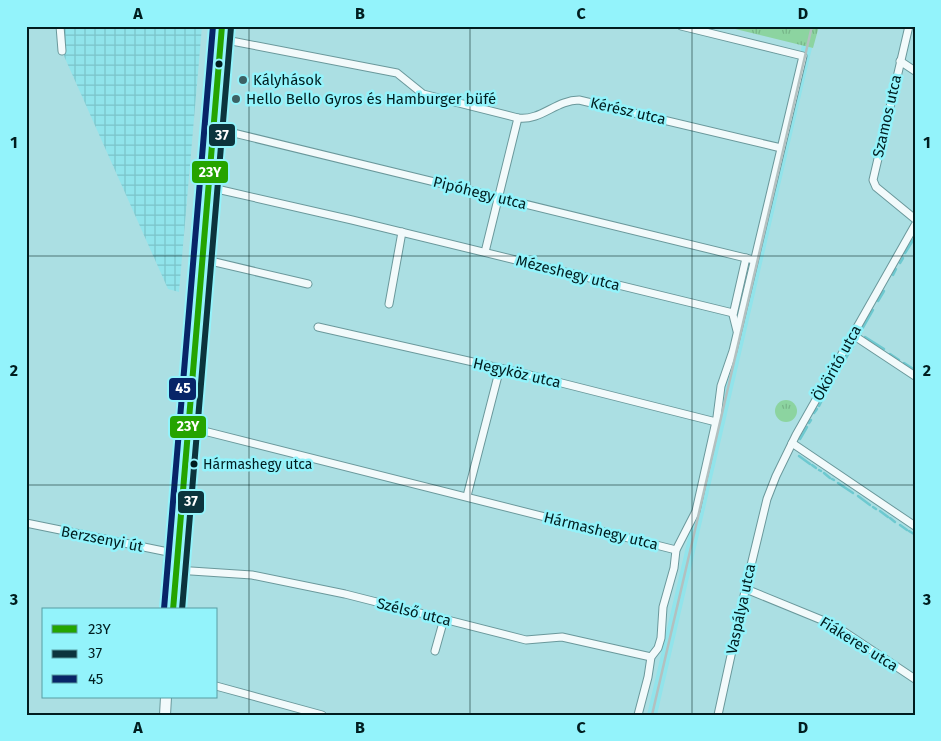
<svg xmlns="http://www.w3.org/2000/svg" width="941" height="741" font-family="'Fira Sans',sans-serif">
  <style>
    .built { fill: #91e4eb }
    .industrial { fill: url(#industrial-grid) }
    .grass { fill: url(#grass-tufts) }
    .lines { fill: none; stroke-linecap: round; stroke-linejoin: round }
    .stream { stroke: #6dc9d0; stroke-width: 2.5 }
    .street-casing { stroke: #6a989b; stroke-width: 9 }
    .primary-casing { stroke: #6a989b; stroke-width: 12 }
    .street { stroke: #f2fafb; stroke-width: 7 }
    .primary { stroke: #f2fafb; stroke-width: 10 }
    .rail { stroke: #b2c0c0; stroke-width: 2.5 }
    .bus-1-casing { stroke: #93f3fb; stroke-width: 10 }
    .bus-2-casing { stroke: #93f3fb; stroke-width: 10 }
    .bus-3-casing { stroke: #93f3fb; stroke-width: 10 }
    .bus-1 { stroke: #25a400; stroke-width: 6 }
    .bus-2 { stroke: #0c343d; stroke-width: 6 }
    .bus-3 { stroke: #082568; stroke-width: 6 }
    .grid { fill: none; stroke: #001d1f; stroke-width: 1; stroke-opacity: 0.55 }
    .bus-dot { fill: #001d1f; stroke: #93f3fb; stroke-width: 2 }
    .poi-dot { fill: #3c6164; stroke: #93f3fb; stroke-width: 2 }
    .labels { text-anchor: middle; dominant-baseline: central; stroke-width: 5; stroke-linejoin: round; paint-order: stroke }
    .bus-label { font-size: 14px; fill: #001d1f; stroke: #93f3fb; text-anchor: start }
    .poi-label { font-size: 15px; fill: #001d1f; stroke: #93f3fb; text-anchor: start }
    .street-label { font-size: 15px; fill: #001d1f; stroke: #93f3fb }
    .line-badge { stroke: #93f3fb; stroke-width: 2 }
    .badge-label { font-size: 14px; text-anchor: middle; font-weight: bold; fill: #fff }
    .neatline { fill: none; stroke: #001d1f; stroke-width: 2 }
    .grid-label { font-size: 16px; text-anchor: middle; font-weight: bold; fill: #001d1f }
  </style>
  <defs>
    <pattern id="industrial-grid" width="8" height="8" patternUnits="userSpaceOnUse" patternTransform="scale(1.25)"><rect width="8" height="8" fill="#91e4eb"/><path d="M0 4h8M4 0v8" fill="none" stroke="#7bc3c9"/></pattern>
    <pattern id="grass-tufts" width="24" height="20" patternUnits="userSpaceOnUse" patternTransform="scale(1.25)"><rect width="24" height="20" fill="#8cd4a0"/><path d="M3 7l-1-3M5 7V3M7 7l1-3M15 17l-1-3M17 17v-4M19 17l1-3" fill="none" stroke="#77b689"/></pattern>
  </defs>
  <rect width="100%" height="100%" fill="#abdfe3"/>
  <g class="built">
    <polygon points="802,45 812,48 657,715 647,715"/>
    <polygon points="163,558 167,558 163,610 159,610"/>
  </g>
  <polygon class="industrial" points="61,26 202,26 179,292 168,289 64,56"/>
  <g class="grass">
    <polygon points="723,26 819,26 813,48"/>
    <circle cx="786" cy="411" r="11"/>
  </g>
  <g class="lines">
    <g class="stream">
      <polyline points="905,253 915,237"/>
      <polyline points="900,263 903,258"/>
      <polyline points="893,275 896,269"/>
      <polyline points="878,301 884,291"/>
      <polyline points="861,331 873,310"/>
      <polyline points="865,337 884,349"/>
      <polyline points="890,354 899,360"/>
      <polyline points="843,363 853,346"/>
      <polyline points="904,363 915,370"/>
      <polyline points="832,382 839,370"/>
      <polyline points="826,393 830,386"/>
      <polyline points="819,406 823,398"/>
      <polyline points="814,413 817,409"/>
      <polyline points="809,423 811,420"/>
      <polyline points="800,439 807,427"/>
      <polyline points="799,456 810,464"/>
      <polyline points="812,465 816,468"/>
      <polyline points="819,470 821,471"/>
      <polyline points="824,473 830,478"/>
      <polyline points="832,479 834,480"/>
      <polyline points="838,483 853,493"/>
      <polyline points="858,496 870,505"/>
      <polyline points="873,507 876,509"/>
      <polyline points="880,511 888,517"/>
      <polyline points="890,518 895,522"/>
      <polyline points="900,525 907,530"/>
      <polyline points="909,531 914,534"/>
    </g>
    <g class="street-casing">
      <g id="street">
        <polyline points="60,26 62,51"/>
        <polyline points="909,26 873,180 876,187 915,219"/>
        <path d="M221,39L397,73L423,94L518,118C541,121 556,100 579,100L781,148"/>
        <polyline points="900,61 915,71"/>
        <polyline points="213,128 754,260"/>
        <polyline points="208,187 352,220 733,313"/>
        <polyline points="485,252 518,118"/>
        <polyline points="202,259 308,284"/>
        <polyline points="389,304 402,232"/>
        <polyline points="318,327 522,373 716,422"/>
        <polyline points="737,331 733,315 746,258"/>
        <polyline points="853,335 915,376"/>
        <polyline points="188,427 676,550"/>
        <polyline points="792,443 915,526"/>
        <polyline points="467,496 500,368"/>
        <polyline points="26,523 178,554"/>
        <polyline points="176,570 252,575 345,594 526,640 562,637 651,657"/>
        <polyline points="746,589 834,625 915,679"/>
        <polyline points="435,651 444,619"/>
        <polyline points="216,686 322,715"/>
        <polyline points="638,715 648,677 651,657 658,648 661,638 663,607 674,568 676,550 696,511 717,417 721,386 733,351 803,56 681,26"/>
        <polyline points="718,715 747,582 767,499 776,476 796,435 915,225"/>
      </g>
    </g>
    <g class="primary-casing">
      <g id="primary">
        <polyline points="173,610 222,26"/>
        <polyline points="165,715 166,697"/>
      </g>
    </g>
    <use href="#street" class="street"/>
    <use href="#primary" class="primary"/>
    <polyline class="rail" points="652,715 812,26"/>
    <g class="bus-1-casing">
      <polyline id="bus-1" points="173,610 222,26"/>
    </g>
    <g class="bus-2-casing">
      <polyline id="bus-2" points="182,610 231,27"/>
    </g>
    <g class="bus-3-casing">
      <polyline id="bus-3" points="164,609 213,26"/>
    </g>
    <use href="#bus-1" class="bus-1"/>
    <use href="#bus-2" class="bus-2"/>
    <use href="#bus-3" class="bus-3"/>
  </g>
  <path class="grid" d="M249,26V715M470,26V715M692,26V715M26,256H915M26,485H915"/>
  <g class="bus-dot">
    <circle cx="219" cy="64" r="4.5"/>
    <circle cx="194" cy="464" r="4.5"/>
  </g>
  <g class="poi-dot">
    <circle cx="243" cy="80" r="5"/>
    <circle cx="236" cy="99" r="5"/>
  </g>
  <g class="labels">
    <g class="bus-label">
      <text x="203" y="464">Hármashegy utca</text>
    </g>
    <g class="poi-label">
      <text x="253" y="80">Kályhások</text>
      <text x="246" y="99">Hello Bello Gyros és Hamburger büfé</text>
    </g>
    <g class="street-label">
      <text transform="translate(628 111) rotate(13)">Kérész utca</text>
      <text transform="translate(887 116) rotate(-77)">Szamos utca</text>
      <text transform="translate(480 193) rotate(14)">Pipóhegy utca</text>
      <text transform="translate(568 273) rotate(14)">Mézeshegy utca</text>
      <text transform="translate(837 363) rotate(-61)">Ököritó utca</text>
      <text transform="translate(517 373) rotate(13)">Hegyköz utca</text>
      <text transform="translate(601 531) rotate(14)">Hármashegy utca</text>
      <text transform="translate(102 539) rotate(11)">Berzsenyi út</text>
      <text transform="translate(741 609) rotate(-78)">Vaspálya utca</text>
      <text transform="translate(414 612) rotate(14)">Szélső utca</text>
      <text transform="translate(859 644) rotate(32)">Fiákeres utca</text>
    </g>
  </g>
  <g class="line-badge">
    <rect x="208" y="123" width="28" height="24" rx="5" fill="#0c343d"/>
    <rect x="191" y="160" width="38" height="24" rx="5" fill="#25a400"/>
    <rect x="168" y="377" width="29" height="24" rx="5" fill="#082568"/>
    <rect x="169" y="415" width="38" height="24" rx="5" fill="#25a400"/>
    <rect x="177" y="490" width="28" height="24" rx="5" fill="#0c343d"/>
  </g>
  <g class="badge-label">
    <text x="222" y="140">37</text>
    <text x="210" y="177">23Y</text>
    <text x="183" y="393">45</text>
    <text x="188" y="431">23Y</text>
    <text x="191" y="506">37</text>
  </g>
  <rect width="941" height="741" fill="none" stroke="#93f3fb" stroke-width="55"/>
  <rect x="42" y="608" width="175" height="90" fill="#93f3fb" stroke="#589da3"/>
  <rect x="52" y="625" width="25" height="8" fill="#25a400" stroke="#589da3"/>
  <text x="88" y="634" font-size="15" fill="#001d1f">23Y</text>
  <rect x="52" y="650" width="25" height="8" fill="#0c343d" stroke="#589da3"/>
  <text x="88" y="658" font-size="15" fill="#001d1f">37</text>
  <rect x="52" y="675" width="25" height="8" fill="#082568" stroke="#589da3"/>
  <text x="88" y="684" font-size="15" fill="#001d1f">45</text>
  <rect x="28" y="28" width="886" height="686" class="neatline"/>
  <g class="grid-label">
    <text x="138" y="19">A</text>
    <text x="360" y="19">B</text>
    <text x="581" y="19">C</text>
    <text x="803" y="19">D</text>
    <text x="14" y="148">1</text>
    <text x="927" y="148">1</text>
    <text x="14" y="376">2</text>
    <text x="927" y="376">2</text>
    <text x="14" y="605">3</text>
    <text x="927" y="605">3</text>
    <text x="138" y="733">A</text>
    <text x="360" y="733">B</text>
    <text x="581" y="733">C</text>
    <text x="803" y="733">D</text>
  </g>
</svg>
